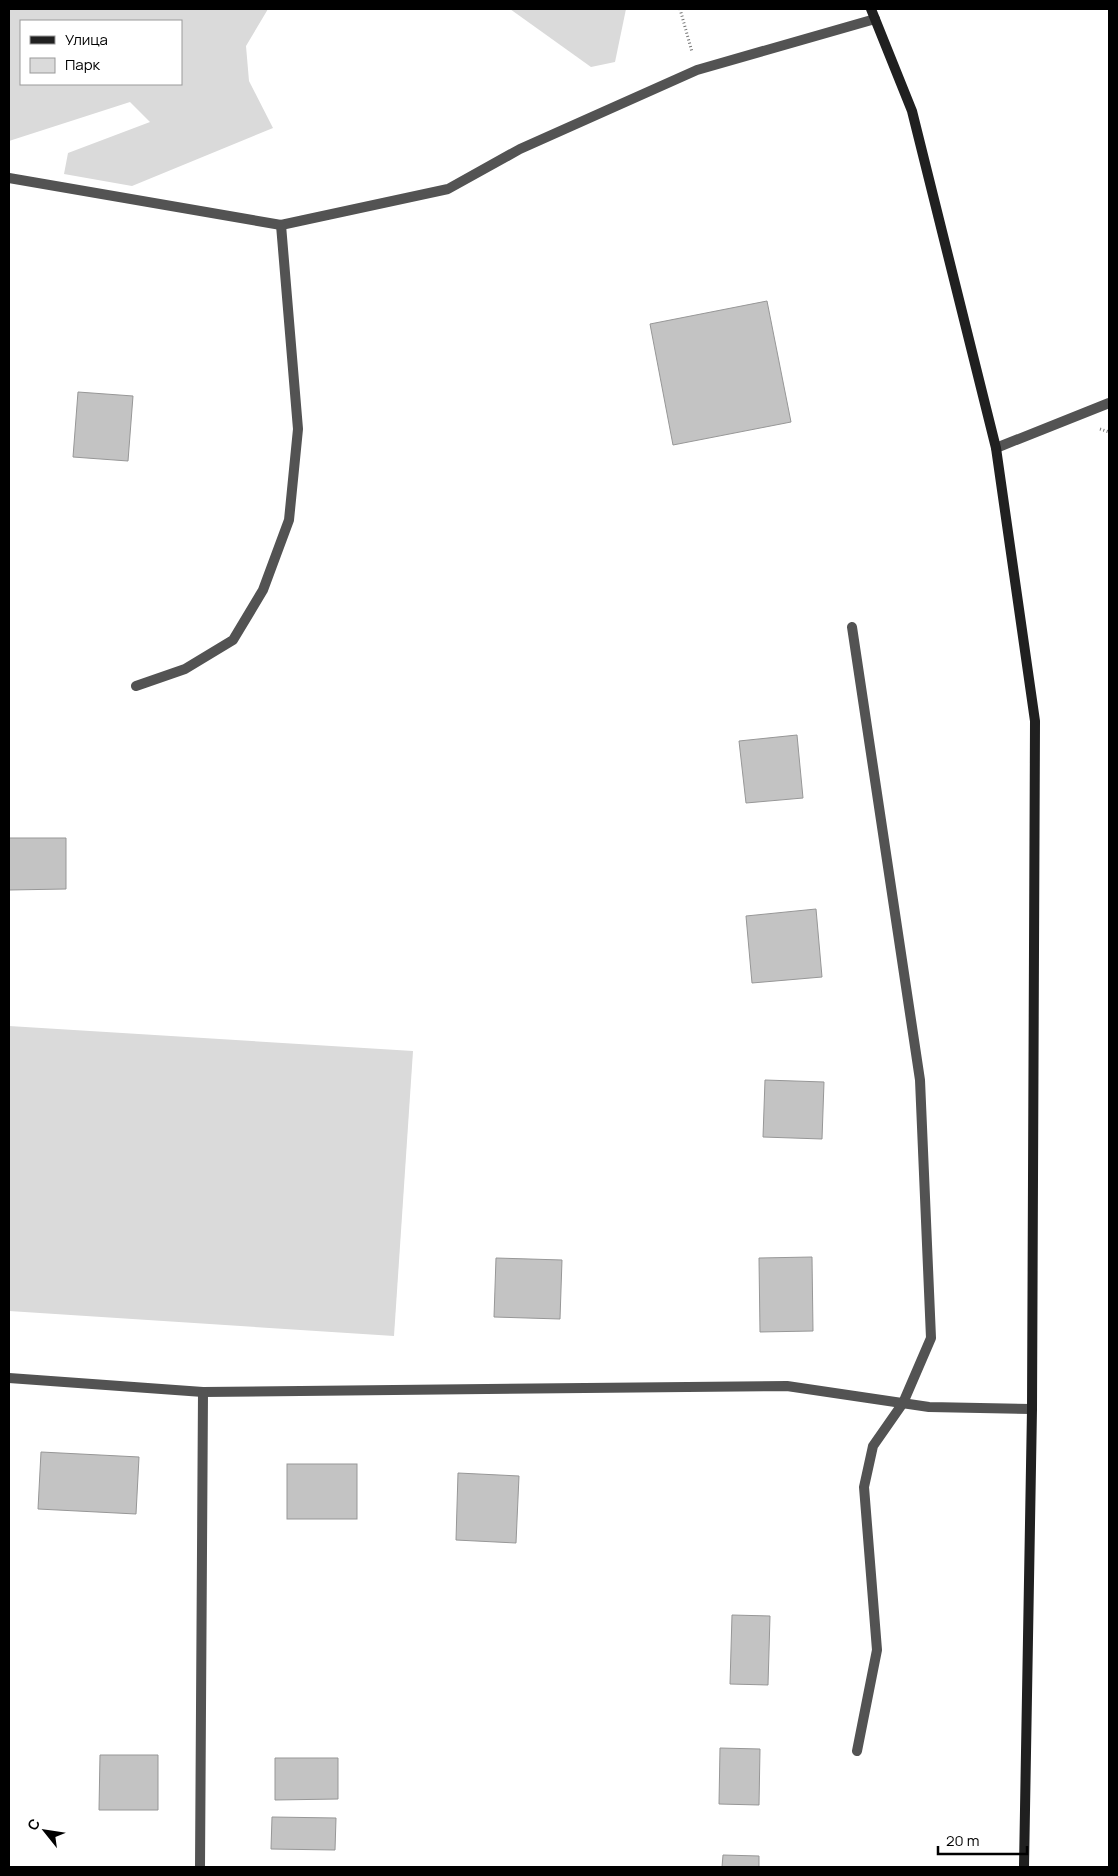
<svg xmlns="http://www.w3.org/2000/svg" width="1118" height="1876" font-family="Manrope,sans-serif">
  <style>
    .green { fill: #dadada; fill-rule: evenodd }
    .building { fill: #c3c3c3; stroke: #979797 }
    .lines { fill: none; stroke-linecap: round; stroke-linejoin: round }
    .path { stroke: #757575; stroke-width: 3; stroke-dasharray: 1 2.5; stroke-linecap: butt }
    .service { stroke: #535353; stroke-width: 10 }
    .minor { stroke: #535353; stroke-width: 10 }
    .secondary { stroke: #202020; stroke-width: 10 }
  </style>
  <rect width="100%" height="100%" fill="#fff"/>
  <g class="green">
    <path d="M9,9H268L246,46L249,81L273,128L132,186L64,174L68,153L150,122L130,102L9,141ZM21,21H181V84H21Z"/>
    <polygon points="510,9 626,9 615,62 591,67"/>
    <polygon points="9,1026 413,1051 394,1336 9,1311"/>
  </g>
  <g class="building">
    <polygon points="767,301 791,422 673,445 650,324"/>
    <polygon points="78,392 133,396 128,461 73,457"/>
    <polygon points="797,735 803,798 746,803 739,741"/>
    <polygon points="9,838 66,838 66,889 9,890"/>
    <polygon points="816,909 822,977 752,983 746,916"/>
    <polygon points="765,1080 824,1082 822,1139 763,1137"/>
    <polygon points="812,1257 813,1331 760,1332 759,1258"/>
    <polygon points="496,1258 562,1260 560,1319 494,1317"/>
    <polygon points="41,1452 139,1457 136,1514 38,1509"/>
    <rect x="287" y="1464" width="70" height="55"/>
    <polygon points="458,1473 519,1476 516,1543 456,1540"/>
    <polygon points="732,1615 770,1616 768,1685 730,1684"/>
    <polygon points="720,1748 760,1749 759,1805 719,1804"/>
    <polygon points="100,1755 158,1755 158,1810 99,1810"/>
    <polygon points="275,1758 338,1758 338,1799 275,1800"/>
    <polygon points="272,1817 336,1818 335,1850 271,1849"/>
    <polygon points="723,1855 759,1856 759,1867 722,1867"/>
  </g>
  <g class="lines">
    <g class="path">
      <polyline points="680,9 692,52"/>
      <polyline points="1100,429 1109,432"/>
    </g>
    <g class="service">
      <polyline points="996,448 1109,403"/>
      <polyline points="136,686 185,669 233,640 263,590 289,520 298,429 281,225"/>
    </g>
    <g class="minor">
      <polyline points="9,178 281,225 448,189 520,149 697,70 875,19"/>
      <polyline points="852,627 920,1080 931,1338 903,1403 873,1446 864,1487 877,1650 857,1751"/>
      <polyline points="9,1378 203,1392 787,1386 929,1407 1032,1409"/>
      <polyline points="200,1867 203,1392"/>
    </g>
    <polyline class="secondary" points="871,9 912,111 996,448 1035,721 1032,1409 1024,1867"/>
  </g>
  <rect width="1118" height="1876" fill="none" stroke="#000000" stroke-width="20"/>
  <rect x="20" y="20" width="162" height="65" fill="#ffffff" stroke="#999999"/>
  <rect x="30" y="36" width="25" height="8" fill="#202020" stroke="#999999"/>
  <text x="65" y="45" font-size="15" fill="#000000">Улица</text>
  <rect x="30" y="58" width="25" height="15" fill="#dadada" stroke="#999999"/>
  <text x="65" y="70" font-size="15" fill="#000000">Парк</text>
  <g transform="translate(45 1831) rotate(300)" stroke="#ffffff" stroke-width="4" paint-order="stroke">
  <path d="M0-4L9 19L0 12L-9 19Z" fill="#000000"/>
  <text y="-8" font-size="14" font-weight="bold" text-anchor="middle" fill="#000000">С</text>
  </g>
  <path d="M938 1846v8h89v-8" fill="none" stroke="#000000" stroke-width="2.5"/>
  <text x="946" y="1846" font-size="15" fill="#000000" stroke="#ffffff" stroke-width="4" paint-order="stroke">20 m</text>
</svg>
